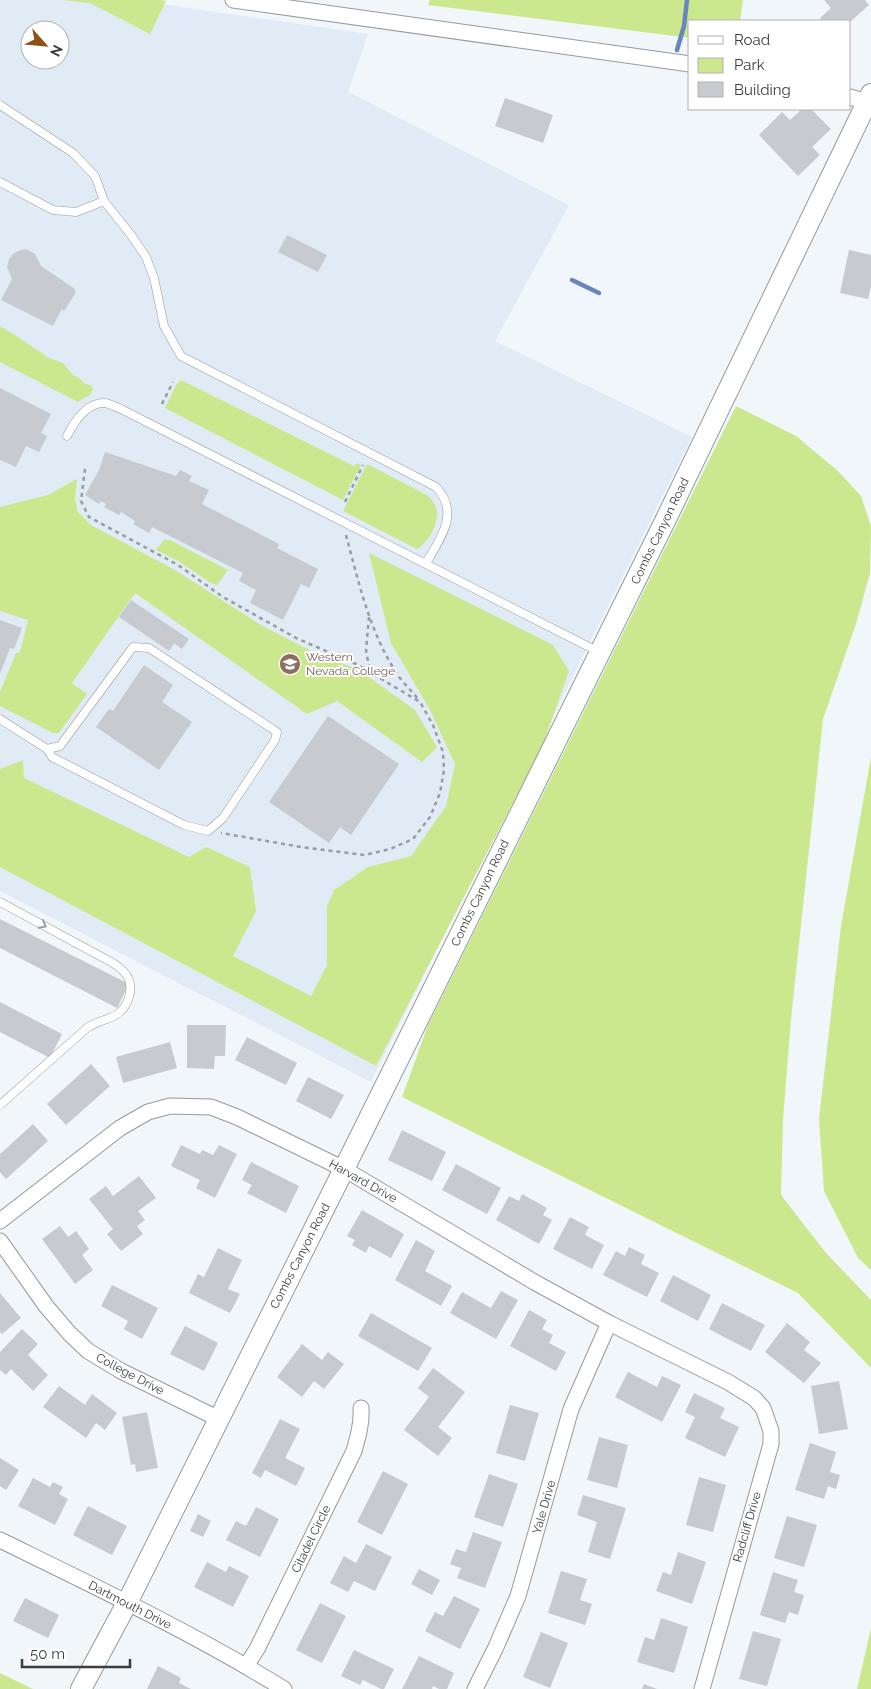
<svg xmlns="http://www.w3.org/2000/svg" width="871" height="1689" font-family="Raleway,sans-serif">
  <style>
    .built { fill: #e0ebf5; fill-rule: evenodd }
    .green { fill: #cce88f }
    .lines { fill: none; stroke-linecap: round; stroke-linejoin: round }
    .stream { stroke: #6786be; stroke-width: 4.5 }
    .building { fill: #c7cbd0 }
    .lane-casing { stroke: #959a9e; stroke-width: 9 }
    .street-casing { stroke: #959a9e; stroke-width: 17 }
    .secondary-casing { stroke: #959a9e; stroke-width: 22 }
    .path { stroke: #999ca0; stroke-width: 2.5; stroke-dasharray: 4 4; stroke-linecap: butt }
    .lane { stroke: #fff; stroke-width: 8 }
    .street { stroke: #fff; stroke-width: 15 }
    .secondary { stroke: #fff; stroke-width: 20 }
    .oneway { stroke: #9d9e9f }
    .labels { text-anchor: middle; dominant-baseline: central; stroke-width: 4; stroke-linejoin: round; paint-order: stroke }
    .street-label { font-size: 12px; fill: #3b3d3f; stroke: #fff }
    .education-label { font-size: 12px; fill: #785e54; stroke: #fff; text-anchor: start }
  </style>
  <rect width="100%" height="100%" fill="#f1f6fb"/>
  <path class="built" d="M0,0H133L368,34L348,92L569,205L495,341L692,437L371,1082L0,891ZM30,30H60V60H30Z"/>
  <g class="green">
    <polygon points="62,0 160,0 166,1 150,34 90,3"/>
    <polygon points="430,0 743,0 740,21 690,21 690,38 428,5"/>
    <polygon points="0,326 15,335 49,358 63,363 72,374 79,378 85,384 91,385 93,389 90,395 78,402 0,362"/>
    <polygon points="181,380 354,466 357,463 361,465 343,500 165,408 176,385"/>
    <polygon points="736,406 796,436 838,471 861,496 871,526 870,573 856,624 823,719 791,1019 783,1120 781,1195 826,1253 871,1300 871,1368 798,1293 402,1097 428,1025"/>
    <path d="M367,464L427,495C432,499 436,505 437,512C438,525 428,543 417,549L343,511Z"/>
    <polygon points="77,479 75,499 78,512 91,525 175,570 261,625 313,652 359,670 415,710 437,747 422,762 337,701 307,714 135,593 72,683 87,694 59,733 53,733 0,706 0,692 16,653 20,652 28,620 0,611 0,507 48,495"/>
    <polygon points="164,540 170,540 228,570 217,585 209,582 180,562 156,550"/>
    <polygon points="369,553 553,645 569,671 543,745 376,1066 0,867 0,769 23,760 24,778 189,857 206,847 250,867 256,911 233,956 311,996 327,965 327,906 334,890 368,867 411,856 446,806 455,764 430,710 391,643"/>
    <polygon points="871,757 871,1270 858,1258 824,1191 819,1119 841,926"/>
    <polygon points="871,1628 871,1689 857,1689"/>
    <polygon points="0,1673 33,1689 0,1689"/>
  </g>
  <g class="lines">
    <g class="stream">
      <polyline points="677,50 684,26 687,0"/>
      <polyline points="572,280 599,293"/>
    </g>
  </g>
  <g class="building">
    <polygon points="824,0 865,0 869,5 851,21 822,21 820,18 831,8"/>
    <polygon points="505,98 553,115 543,143 495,126"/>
    <polygon points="802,109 811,109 831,129 812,147 820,155 798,176 759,135 782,112 790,120"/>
    <polygon points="287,235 327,255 318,272 278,252"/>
    <polygon points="26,249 35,254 41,266 75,289 74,290 76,292 64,311 62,309 53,326 1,300 12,279 7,267 9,259 14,253 21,250"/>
    <polygon points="849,250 871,255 871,286 868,299 840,293"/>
    <polygon points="0,388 51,414 41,433 47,436 39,452 26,446 16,467 0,460"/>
    <polygon points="105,452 176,476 180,470 192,476 189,481 209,490 202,504 279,544 277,548 318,569 309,588 301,584 283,620 250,603 256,590 239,581 243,573 152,527 149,533 133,524 135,521 121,512 119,515 104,507 106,504 101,501 99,504 85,495 99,470"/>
    <polygon points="131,600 189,639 182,649 174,643 169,651 119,617"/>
    <polygon points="0,620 22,628 14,649 10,648 0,674"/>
    <polygon points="144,665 173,685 162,702 192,722 159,770 96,727 109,709 113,711"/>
    <polygon points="328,716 399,764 351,835 340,827 329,843 269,802"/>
    <polygon points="0,919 129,984 117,1008 0,948"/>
    <polygon points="0,1002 62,1034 50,1058 0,1032"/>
    <polygon points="187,1025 226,1025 225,1056 215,1056 214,1069 187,1068"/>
    <polygon points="247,1037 297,1063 286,1085 235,1060"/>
    <polygon points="170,1042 177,1068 123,1083 116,1057"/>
    <polygon points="91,1064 110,1086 66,1125 47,1104"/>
    <polygon points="308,1077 344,1095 331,1119 296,1101"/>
    <polygon points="33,1124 48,1141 6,1179 0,1172 0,1154"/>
    <polygon points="402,1130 446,1152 432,1181 388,1160"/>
    <polygon points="181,1145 200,1154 202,1150 213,1155 219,1145 237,1154 215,1198 196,1188 200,1180 171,1166"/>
    <polygon points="251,1162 299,1186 286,1213 247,1193 252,1185 242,1180"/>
    <polygon points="456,1164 501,1188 487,1214 442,1190"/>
    <polygon points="139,1176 156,1198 138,1211 145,1220 137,1226 143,1234 121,1251 107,1234 113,1229 89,1199 106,1186 113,1196"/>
    <polygon points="522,1194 547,1208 543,1215 552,1220 539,1244 496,1220 509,1196 519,1201"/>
    <polygon points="362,1210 404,1234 391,1258 369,1246 366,1253 352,1245 355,1240 347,1236"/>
    <polygon points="570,1217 589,1227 585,1235 604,1245 592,1269 553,1249"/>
    <polygon points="60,1226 68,1237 76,1231 89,1249 82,1255 93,1270 75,1284 42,1239"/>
    <polygon points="416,1240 435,1251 425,1271 452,1286 441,1306 395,1280"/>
    <polygon points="629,1247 645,1255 641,1264 659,1273 647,1297 603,1275 616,1251 625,1256"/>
    <polygon points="218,1248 242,1260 228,1289 240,1294 230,1313 189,1293 198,1274 204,1277"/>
    <polygon points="673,1275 711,1295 698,1321 660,1301"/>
    <polygon points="112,1285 158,1308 142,1339 124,1329 128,1321 101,1306"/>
    <polygon points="501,1291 518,1300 496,1339 450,1313 462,1292 491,1308"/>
    <polygon points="0,1293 21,1318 2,1334 0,1332"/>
    <polygon points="722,1303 765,1325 751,1351 709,1329"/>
    <polygon points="529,1310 547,1320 542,1329 553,1335 549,1343 566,1352 556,1371 510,1346"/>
    <polygon points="371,1313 432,1348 418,1371 358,1336"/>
    <polygon points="787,1323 810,1342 804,1350 821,1363 804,1383 765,1352"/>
    <polygon points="185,1326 218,1343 204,1371 170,1354"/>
    <polygon points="22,1329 38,1344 28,1355 48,1375 33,1391 11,1369 6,1375 0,1370 0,1352"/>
    <polygon points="302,1344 322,1360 328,1352 344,1364 324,1389 314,1381 302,1397 277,1377"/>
    <polygon points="433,1368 465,1392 438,1427 452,1438 438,1456 404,1430 429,1397 418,1388"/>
    <polygon points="628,1372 657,1387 662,1376 681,1385 662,1422 615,1397"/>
    <polygon points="839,1381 848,1429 819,1434 811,1386"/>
    <polygon points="59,1386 85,1405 92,1394 117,1413 105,1430 96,1423 86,1438 43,1407"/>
    <polygon points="694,1393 725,1408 720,1418 739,1427 725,1457 685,1438 695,1417 685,1412"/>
    <polygon points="510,1405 539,1413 525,1461 496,1453"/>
    <polygon points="147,1412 158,1468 136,1472 135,1464 131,1465 122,1417"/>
    <polygon points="280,1419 300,1429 285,1458 305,1468 296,1486 265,1470 261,1478 252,1473"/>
    <polygon points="599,1437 628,1445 617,1488 587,1480"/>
    <polygon points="810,1443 836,1452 830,1472 840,1475 836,1489 828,1486 824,1499 795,1490"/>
    <polygon points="0,1458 19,1470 6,1490 0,1486"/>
    <polygon points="383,1471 408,1484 382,1535 357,1522"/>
    <polygon points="489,1474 518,1484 503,1527 474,1517"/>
    <polygon points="699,1477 726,1485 713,1532 686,1525"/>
    <polygon points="33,1478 50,1487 53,1482 63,1487 59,1494 68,1499 55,1525 18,1506"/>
    <polygon points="583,1495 626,1508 610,1559 588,1552 597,1522 577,1515"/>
    <polygon points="88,1506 127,1526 112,1555 73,1535"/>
    <polygon points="256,1507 279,1519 260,1557 226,1540 236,1521 246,1526"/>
    <polygon points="198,1514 211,1521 203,1537 190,1531"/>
    <polygon points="787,1516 817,1525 804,1567 774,1558"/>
    <polygon points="473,1532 502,1542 485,1588 457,1578 461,1568 450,1564 456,1549 466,1552"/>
    <polygon points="366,1544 392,1557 375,1591 354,1581 348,1592 330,1583 344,1556 356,1563"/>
    <polygon points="678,1552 706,1562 692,1604 656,1591 663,1572 671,1575"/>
    <polygon points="207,1562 226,1572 229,1566 249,1576 233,1607 194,1587"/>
    <polygon points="419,1569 440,1580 432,1595 411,1584"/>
    <polygon points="561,1571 587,1579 580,1600 592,1604 585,1625 548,1613"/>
    <polygon points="773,1572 798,1580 794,1592 804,1595 798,1615 789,1612 785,1623 760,1615"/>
    <polygon points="454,1596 480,1609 460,1649 425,1631 435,1612 443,1616"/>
    <polygon points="25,1598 59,1615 48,1638 13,1621"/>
    <polygon points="320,1603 346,1616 322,1663 296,1650"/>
    <polygon points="661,1618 688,1627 674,1673 637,1662 645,1637 654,1640"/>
    <polygon points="753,1631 781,1639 767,1686 739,1679"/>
    <polygon points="541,1632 568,1643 550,1688 523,1677"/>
    <polygon points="354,1650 394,1669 384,1689 381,1689 363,1680 360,1685 341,1676"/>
    <polygon points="419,1656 454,1673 447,1689 439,1689 433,1686 432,1689 402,1689"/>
    <polygon points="158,1666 181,1678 179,1683 191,1689 147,1689"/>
    <polygon points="644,1684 657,1689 642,1689"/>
  </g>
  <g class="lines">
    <g class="lane-casing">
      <g id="lane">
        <polyline points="0,105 73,153 95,176 104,201"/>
        <path d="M0,182L53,210L76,212L104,201L131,235L146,257L154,278L164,326L181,356L436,487C460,512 441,538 426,563"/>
        <path d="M67,436C74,422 87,402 105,403C110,404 116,407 121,409L599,652"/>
        <polyline points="0,719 47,749 52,757 184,825 208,831 223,818 275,740 277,732 149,648 133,647 60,746 47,749"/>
        <path d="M0,902L113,963C119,967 127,973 129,980C133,991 128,1005 119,1013C112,1019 96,1021 87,1028L0,1105"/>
      </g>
    </g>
    <g class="street-casing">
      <g id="street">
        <polyline points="233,0 690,64"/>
        <polyline points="850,97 871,103"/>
        <polyline points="0,1221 120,1128 148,1112 170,1106 211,1107 237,1117 344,1169 536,1283 609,1323 728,1382 754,1398 763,1408 771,1431 771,1444 702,1689"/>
        <polyline points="0,1241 46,1306 69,1333 88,1351 121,1371 219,1419"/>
        <path d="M0,1540C96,1587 193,1633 284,1689"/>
        <path d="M246,1666L257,1649L354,1451C358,1437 362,1423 361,1408"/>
        <polyline points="475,1689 496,1647 518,1596 571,1409 609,1323"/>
      </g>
    </g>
    <g class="secondary-casing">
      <polyline id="secondary" points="81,1689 127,1603 344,1169 665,521 871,94"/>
    </g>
    <g class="path">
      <polyline points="162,404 173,382"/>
      <polyline points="85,469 81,501 89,517 178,565 223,597 296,638 356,664 420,702 433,725 443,752 444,770 440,793 430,817 413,839 390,849 365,855 301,847 221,833"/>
      <polyline points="345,502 363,465"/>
      <path d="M346,535C358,580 369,629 394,669C400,680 410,689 418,699"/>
      <polyline points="369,617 366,650 370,672"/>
    </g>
    <use href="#lane" class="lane"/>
    <use href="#street" class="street"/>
    <use href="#secondary" class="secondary"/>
  </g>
  <defs><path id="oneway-chevron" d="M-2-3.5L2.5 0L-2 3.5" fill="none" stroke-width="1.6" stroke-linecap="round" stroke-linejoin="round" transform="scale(1.25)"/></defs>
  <use class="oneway" href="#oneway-chevron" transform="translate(43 925) rotate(28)"/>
  <defs>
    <g id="university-disc" transform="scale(1.125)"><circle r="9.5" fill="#8d6e63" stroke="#fff"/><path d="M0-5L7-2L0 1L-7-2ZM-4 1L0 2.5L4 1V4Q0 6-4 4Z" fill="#fff"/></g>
  </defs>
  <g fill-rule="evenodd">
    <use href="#university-disc" x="290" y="664"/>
  </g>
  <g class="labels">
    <g class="street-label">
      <text transform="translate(660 531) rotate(-64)">Combs Canyon Road</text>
      <text transform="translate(480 893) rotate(-64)">Combs Canyon Road</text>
      <text transform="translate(363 1181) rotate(29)">Harvard Drive</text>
      <text transform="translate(300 1256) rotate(-63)">Combs Canyon Road</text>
      <text transform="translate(130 1374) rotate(28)">College Drive</text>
      <text transform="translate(544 1507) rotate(-74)">Yale Drive</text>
      <text transform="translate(747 1527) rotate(-74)">Radcliff Drive</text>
      <text transform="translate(311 1539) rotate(-64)">Citadel Circle</text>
      <text transform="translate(130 1605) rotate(27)">Dartmouth Drive</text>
    </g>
    <g class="education-label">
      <text x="306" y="657">Western<tspan x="306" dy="14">Nevada College</tspan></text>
    </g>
  </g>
  <rect x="688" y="20" width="162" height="90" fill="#ffffff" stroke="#b1b1b2"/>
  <rect x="698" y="36" width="25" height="8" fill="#ffffff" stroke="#b1b1b2"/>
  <text x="734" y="45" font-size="15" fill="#3b3d3f">Road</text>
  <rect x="698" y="58" width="25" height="15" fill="#cce88f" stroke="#b1b1b2"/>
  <text x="734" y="70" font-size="15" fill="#3b3d3f">Park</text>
  <rect x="698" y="82" width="25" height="15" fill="#c7cbd0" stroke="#b1b1b2"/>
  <text x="734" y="95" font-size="15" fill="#3b3d3f">Building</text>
  <g transform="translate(45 45) rotate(117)"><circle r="24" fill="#ffffff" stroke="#b1b1b2"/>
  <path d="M0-4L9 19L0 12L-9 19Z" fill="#8f5115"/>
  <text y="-8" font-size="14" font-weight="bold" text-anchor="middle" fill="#3b3d3f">N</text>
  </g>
  <path d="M22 1659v8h108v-8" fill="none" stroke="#3b3d3f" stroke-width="2.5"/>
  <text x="30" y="1659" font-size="15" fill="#3b3d3f" stroke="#ffffff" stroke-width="4" paint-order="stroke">50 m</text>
</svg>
